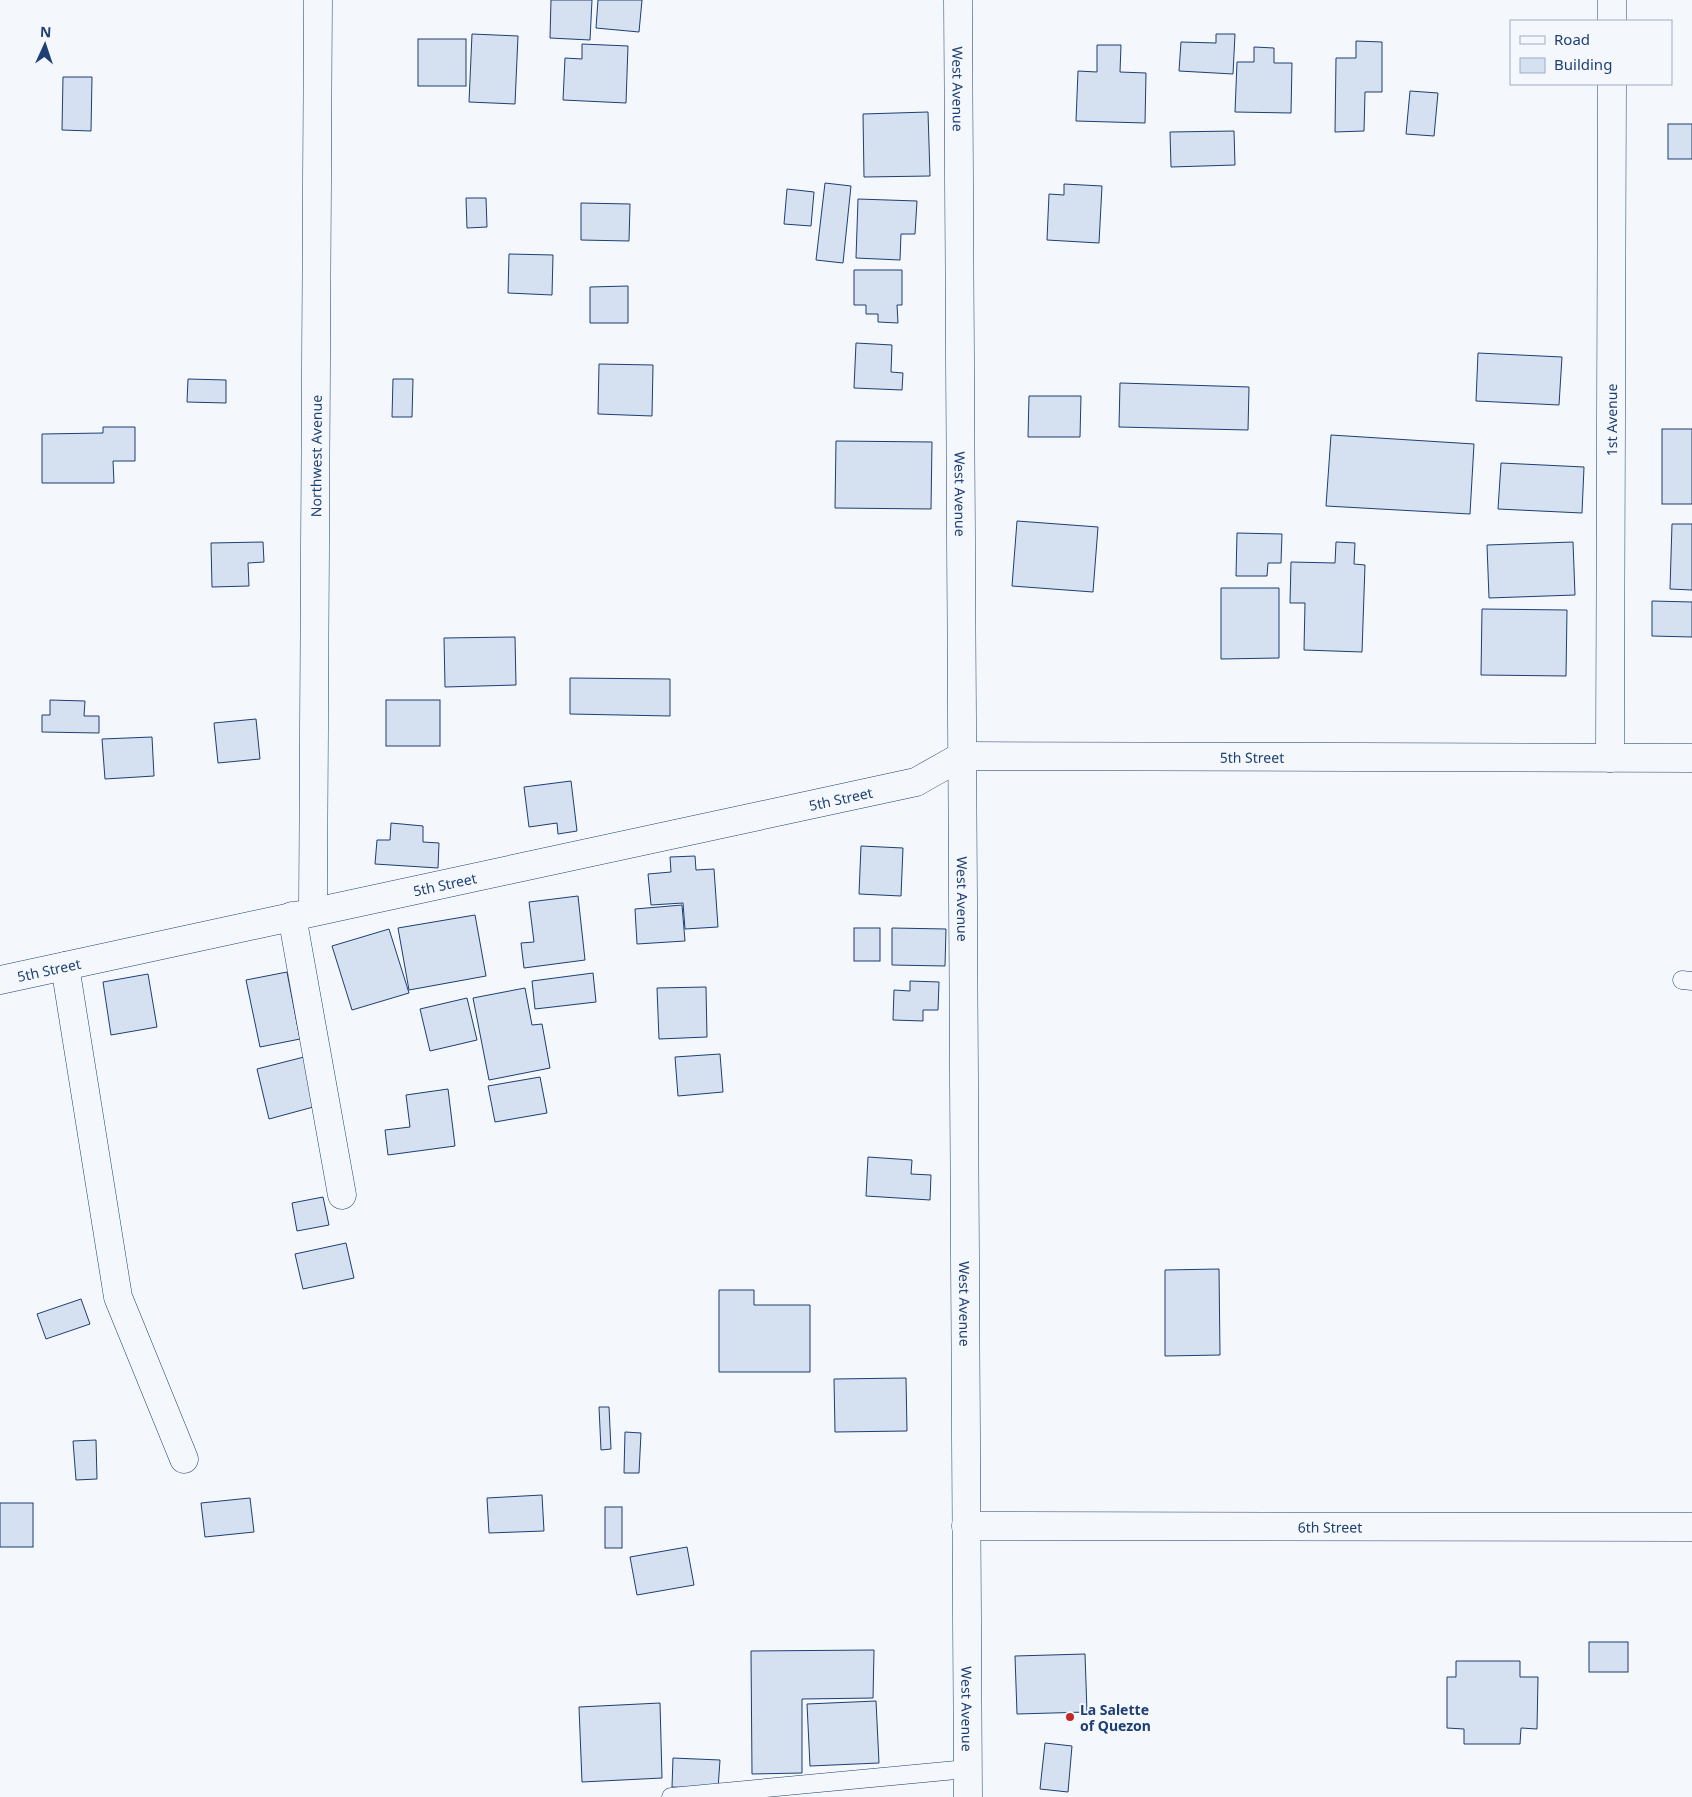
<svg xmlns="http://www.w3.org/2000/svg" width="1692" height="1797" font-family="'Noto Sans',sans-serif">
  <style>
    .building { fill: #d5e0f0; stroke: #1d3f73 }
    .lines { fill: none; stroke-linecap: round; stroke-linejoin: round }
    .lane-casing { stroke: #1d3f73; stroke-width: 19 }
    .street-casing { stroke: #1d3f73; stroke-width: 29 }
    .lane { stroke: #f4f7fb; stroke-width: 18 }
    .street { stroke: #f4f7fb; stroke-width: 28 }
    .poi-dot { fill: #c62828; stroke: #f4f7fb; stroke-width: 2 }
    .labels { text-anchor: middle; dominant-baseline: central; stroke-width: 4; stroke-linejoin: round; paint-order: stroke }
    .street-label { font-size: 14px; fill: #1d3f73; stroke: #f4f7fb }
    .poi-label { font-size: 14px; font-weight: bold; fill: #1d3f73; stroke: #f4f7fb; text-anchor: start }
  </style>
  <rect width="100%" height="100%" fill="#f4f7fb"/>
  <g class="building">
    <polygon points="551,0 592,0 590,40 550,38"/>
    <polygon points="598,0 642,0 639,32 596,28"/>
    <polygon points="472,34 518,36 515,104 469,102"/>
    <polygon points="1216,34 1235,34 1233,74 1179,71 1181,42 1216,43"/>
    <rect x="418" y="39" width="48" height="47"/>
    <polygon points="1356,41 1382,42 1382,92 1365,92 1364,131 1335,132 1336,58 1356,58"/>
    <polygon points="582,44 628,46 626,103 563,100 565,58 582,59"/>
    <polygon points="1097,45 1121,45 1120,72 1146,73 1145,123 1076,121 1078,71 1097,72"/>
    <polygon points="1254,47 1274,48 1274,63 1292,63 1291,113 1235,112 1237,62 1254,62"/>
    <polygon points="63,77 92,77 91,131 62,130"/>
    <polygon points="1410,91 1438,93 1434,136 1406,134"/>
    <polygon points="928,112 930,176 864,177 863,114"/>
    <rect x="1668" y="124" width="24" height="35"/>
    <polygon points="1234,131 1235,165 1171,167 1170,132"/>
    <polygon points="825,183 851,186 843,263 816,260"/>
    <polygon points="1064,184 1102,186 1099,243 1047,240 1049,194 1064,195"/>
    <polygon points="787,189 814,192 811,226 784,224"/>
    <polygon points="466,198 486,198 487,227 467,228"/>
    <polygon points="858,199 917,201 915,234 901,234 900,260 856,258"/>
    <polygon points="581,203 630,204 629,241 581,240"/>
    <polygon points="509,254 553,255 552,295 508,293"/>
    <polygon points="854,270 902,270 902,305 897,305 898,323 878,322 878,314 866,314 866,305 854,305"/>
    <polygon points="628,286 628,323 590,323 590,287"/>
    <polygon points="856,343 892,345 891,372 903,373 902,390 854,388"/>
    <polygon points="1478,353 1562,357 1559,405 1476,401"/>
    <polygon points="599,364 653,365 652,416 598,414"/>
    <polygon points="188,379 226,380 226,403 187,402"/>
    <polygon points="393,379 413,379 412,417 392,417"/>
    <polygon points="1120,383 1249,387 1248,430 1119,427"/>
    <polygon points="1029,396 1081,396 1080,437 1028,437"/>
    <polygon points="103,427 135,427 135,461 113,461 114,483 42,483 42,434 103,433"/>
    <rect x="1662" y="429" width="30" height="75"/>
    <polygon points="1331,435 1474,444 1470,514 1326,506"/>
    <polygon points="836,441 932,442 931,509 835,508"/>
    <polygon points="1501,463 1584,467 1582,513 1498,509"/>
    <polygon points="1017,521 1098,527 1093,592 1012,586"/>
    <polygon points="1672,524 1692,524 1692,590 1670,589"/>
    <polygon points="1237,533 1282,534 1281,563 1268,563 1267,576 1236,576"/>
    <polygon points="263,542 264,562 248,563 249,586 212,587 211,543"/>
    <polygon points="1336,542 1355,543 1354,564 1365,565 1362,652 1304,650 1305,603 1290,603 1291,562 1335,563"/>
    <polygon points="1573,542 1575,595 1489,598 1487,545"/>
    <polygon points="1221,588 1279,588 1279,658 1221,659"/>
    <polygon points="1652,601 1692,602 1692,637 1652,636"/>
    <polygon points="1482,609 1567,610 1566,676 1481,675"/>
    <polygon points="515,637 516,685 445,687 444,638"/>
    <polygon points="570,678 670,679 670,716 570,714"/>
    <polygon points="50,700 85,701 84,716 99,716 99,733 42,732 42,715 50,715"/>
    <rect x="386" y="700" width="54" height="46"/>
    <polygon points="256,719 260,759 218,763 214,723"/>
    <polygon points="152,737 154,776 105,779 102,739"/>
    <polygon points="571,781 577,831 558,834 557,823 529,827 524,787"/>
    <polygon points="391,823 423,826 423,842 439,843 438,868 375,864 377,840 390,840"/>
    <polygon points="861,846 903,848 901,896 859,894"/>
    <polygon points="695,856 696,870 714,869 718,927 685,929 683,903 651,905 648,874 671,872 670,857"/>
    <polygon points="578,896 585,960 524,968 521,943 534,942 529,902"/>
    <polygon points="682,905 685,941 637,944 635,909"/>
    <polygon points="475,915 486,976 409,990 398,928"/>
    <rect x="854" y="928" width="26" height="33"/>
    <polygon points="892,928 946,929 945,966 892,965"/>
    <polygon points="389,929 409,993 352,1010 332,946"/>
    <polygon points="287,972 300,1039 260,1047 246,980"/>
    <polygon points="593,973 596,1002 535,1009 532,981"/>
    <polygon points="148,974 157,1027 111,1035 103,982"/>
    <polygon points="910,981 939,982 938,1010 923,1010 923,1021 893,1020 894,990 910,991"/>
    <polygon points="706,987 707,1037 659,1039 657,988"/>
    <polygon points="525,988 532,1025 542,1024 550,1068 489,1080 473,998"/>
    <polygon points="467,998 477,1040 430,1051 420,1009"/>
    <polygon points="720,1054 723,1092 678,1096 675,1057"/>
    <polygon points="304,1057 317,1106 269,1119 257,1069"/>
    <polygon points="540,1077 547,1113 495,1122 488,1086"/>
    <polygon points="448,1089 455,1146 388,1155 385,1130 410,1127 406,1095"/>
    <polygon points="868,1157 912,1160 911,1174 931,1175 930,1200 866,1196"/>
    <polygon points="323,1197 329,1225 297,1231 292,1203"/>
    <polygon points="346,1243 354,1278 303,1289 295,1254"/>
    <polygon points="1219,1269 1220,1355 1165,1356 1165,1270"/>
    <polygon points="719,1290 754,1290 754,1305 810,1305 810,1372 719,1372"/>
    <polygon points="81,1299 90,1324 46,1339 37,1314"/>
    <polygon points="906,1378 907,1431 835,1432 834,1379"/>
    <polygon points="599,1407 609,1407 611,1449 601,1450"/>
    <polygon points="625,1432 641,1433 639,1473 624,1473"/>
    <polygon points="96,1440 97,1479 76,1480 73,1441"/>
    <polygon points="542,1495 544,1531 489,1533 487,1498"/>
    <polygon points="250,1498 254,1532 205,1537 201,1503"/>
    <rect x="0" y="1503" width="33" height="44"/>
    <rect x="605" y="1507" width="17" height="41"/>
    <polygon points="687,1547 694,1585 637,1595 630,1557"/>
    <rect x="1589" y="1642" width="39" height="30"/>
    <polygon points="874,1650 873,1698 802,1699 802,1773 752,1774 751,1651"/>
    <polygon points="1085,1654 1087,1712 1017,1714 1015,1656"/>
    <polygon points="1456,1661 1520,1661 1520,1677 1538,1677 1537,1729 1521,1728 1520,1744 1464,1744 1464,1729 1447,1728 1447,1677 1456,1677"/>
    <polygon points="876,1701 879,1763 810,1766 807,1704"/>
    <polygon points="660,1703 662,1778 582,1782 579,1707"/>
    <polygon points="1045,1743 1072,1746 1068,1792 1040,1789"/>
    <polygon points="673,1758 720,1760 718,1789 672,1787"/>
  </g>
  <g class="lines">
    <g class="lane-casing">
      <g id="lane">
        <polyline points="1682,980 1692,981"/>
        <polyline points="671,1797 967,1769"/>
      </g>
    </g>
    <g class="street-casing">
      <g id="street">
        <path id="s1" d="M958,0L968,1797"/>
        <polyline points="1612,21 1612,0"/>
        <path id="s2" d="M1610,758L1612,84"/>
        <path id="s3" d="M313,911L318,0"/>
        <polyline points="292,916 342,1195"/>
        <polyline points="65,966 118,1297 184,1459"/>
        <path id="s4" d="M0,980L916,782L962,756L1692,758"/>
        <path id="s5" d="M966,1526L1692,1527"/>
      </g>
    </g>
    <use href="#lane" class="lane"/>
    <use href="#street" class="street"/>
  </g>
  <circle class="poi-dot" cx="1070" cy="1717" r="5"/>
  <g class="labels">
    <g class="street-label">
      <text stroke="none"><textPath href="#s1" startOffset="89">West Avenue</textPath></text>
      <text stroke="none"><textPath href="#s2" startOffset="338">1st Avenue</textPath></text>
      <text stroke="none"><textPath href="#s3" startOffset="455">Northwest Avenue</textPath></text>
      <text stroke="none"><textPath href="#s1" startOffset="494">West Avenue</textPath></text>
      <text stroke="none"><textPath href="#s4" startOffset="1280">5th Street</textPath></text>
      <text stroke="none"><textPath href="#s4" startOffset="860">5th Street</textPath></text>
      <text stroke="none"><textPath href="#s4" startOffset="455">5th Street</textPath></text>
      <text stroke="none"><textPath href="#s1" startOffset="899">West Avenue</textPath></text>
      <text stroke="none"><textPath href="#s4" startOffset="50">5th Street</textPath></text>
      <text stroke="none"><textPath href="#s1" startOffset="1304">West Avenue</textPath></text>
      <text stroke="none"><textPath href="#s5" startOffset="364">6th Street</textPath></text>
      <text stroke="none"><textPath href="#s1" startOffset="1709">West Avenue</textPath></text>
    </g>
    <g class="poi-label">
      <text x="1080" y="1709">La Salette<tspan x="1080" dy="16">of Quezon</tspan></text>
    </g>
  </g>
  <rect x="1510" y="20" width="162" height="65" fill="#f4f7fb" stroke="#9eadc5"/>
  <rect x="1520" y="36" width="25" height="8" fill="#f4f7fb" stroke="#9eadc5"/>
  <text x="1554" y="45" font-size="15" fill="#1d3f73">Road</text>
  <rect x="1520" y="58" width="25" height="15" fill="#d5e0f0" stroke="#9eadc5"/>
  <text x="1554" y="70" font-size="15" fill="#1d3f73">Building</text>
  <g transform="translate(45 45) rotate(3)" stroke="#f4f7fb" stroke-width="4" paint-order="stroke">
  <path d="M0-4L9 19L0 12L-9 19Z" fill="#1d3f73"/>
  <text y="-8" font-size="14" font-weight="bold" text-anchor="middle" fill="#1d3f73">N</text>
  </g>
</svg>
